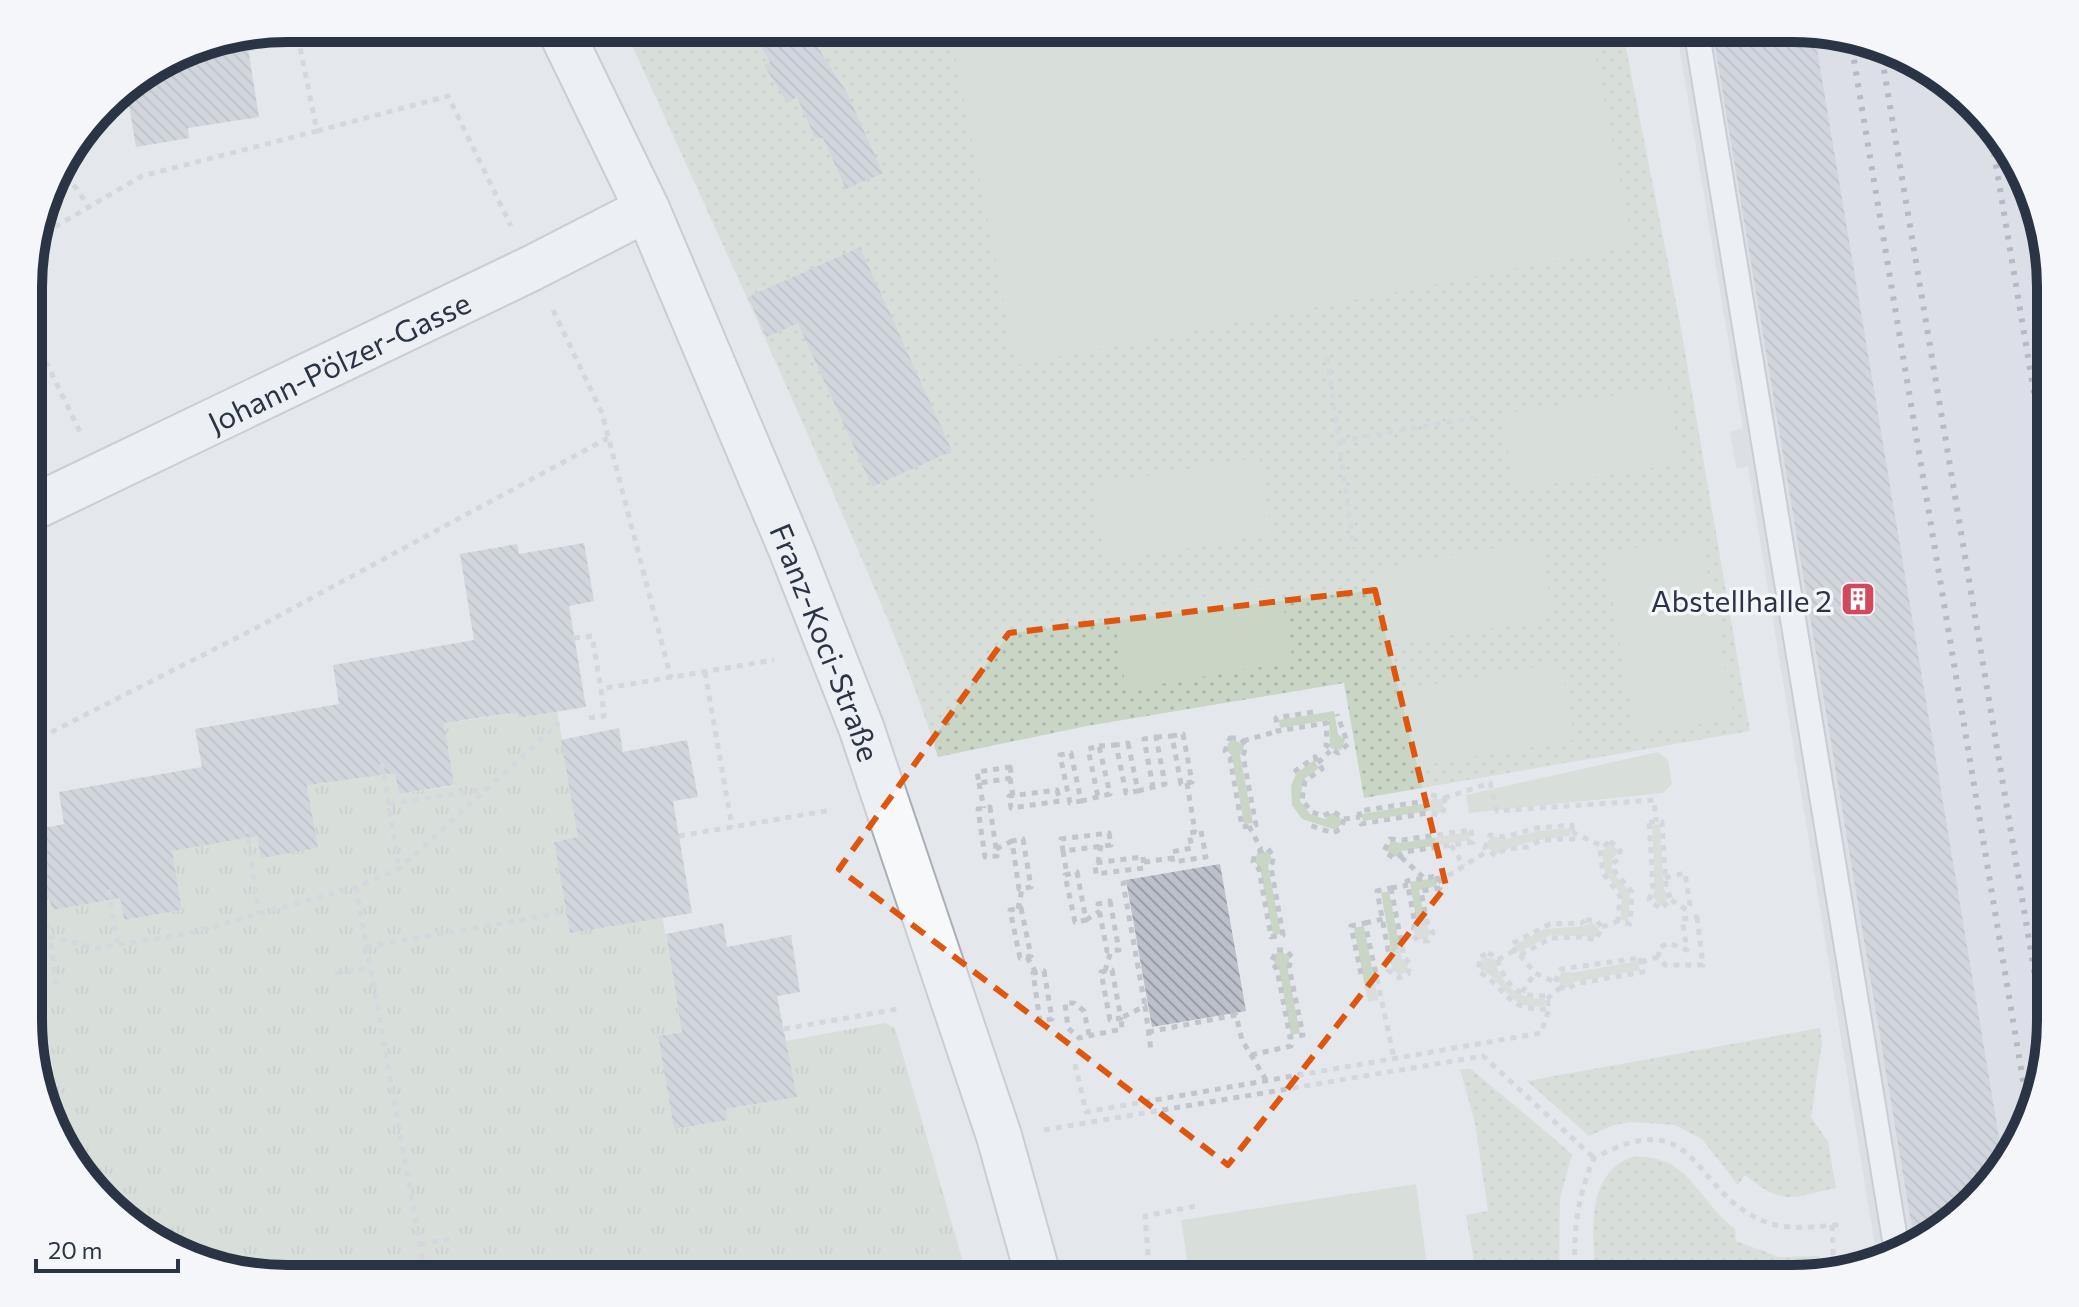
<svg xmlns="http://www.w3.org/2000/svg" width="2079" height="1307" font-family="Commissioner,sans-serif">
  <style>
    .built { fill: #d2d6de }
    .grass { fill: url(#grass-dots) }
    .park { fill: url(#park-tufts) }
    .garden { fill: #c9d6c5 }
    .building { fill: url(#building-back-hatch) }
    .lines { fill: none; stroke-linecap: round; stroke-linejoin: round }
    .service-casing { stroke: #a9aeb7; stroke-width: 28 }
    .minor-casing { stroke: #a9aeb7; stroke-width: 48 }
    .path { stroke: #c2c5cb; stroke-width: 5; stroke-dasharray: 6 6; stroke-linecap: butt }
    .service { stroke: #f7f8fa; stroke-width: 24 }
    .minor { stroke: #f7f8fa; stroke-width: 44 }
    .rail { stroke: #7d8696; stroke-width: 6; stroke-dasharray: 4 8; stroke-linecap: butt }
    .marked { fill: none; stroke: #df570f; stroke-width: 6; stroke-dasharray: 16 10; stroke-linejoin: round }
    .labels { text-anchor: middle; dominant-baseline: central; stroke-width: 7; stroke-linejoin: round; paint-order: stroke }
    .street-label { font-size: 30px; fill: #2b3445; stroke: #f4f6f9 }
    .poi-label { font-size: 30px; fill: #2b3445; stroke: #f4f6f9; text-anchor: end }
    .rim { fill: none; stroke: #2b3445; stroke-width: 10 }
  </style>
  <defs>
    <pattern id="grass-dots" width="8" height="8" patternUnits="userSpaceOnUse" patternTransform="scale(2)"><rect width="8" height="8" fill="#c9d6c5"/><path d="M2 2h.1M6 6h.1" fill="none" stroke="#adb8ab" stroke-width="1.8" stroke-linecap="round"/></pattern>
    <pattern id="park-tufts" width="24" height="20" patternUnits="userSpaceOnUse" patternTransform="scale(2)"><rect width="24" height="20" fill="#c9d6c5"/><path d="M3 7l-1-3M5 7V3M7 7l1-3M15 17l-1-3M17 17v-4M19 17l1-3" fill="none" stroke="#adb8ab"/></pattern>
    <pattern id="building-back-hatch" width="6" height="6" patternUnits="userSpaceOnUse" patternTransform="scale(2)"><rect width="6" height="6" fill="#bbc0ca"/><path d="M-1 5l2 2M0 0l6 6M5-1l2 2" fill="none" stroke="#989da6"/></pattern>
  </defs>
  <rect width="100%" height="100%" fill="#e4e7ec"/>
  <polygon class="built" points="1676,28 1793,28 1860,37 1936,71 2016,157 2050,269 2050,1037 2008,1164 1921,1245 1877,1258 1748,467 1736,468 1730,432 1743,428"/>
  <g class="grass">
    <path d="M624,28H1622L1680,323L1750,731L1364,798L1344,683L1087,726L938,757C909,662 867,572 828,481C762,329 693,179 624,28Z"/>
    <path d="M1820,1028L1822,1042L1811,1117L1828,1142L1836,1188C1789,1198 1784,1206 1745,1175L1738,1185L1702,1139L1675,1125L1631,1122L1613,1125L1589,1136L1527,1081Z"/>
    <polygon points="1460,1069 1471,1069 1572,1154 1560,1199 1559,1279 1477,1279 1466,1215 1488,1211 1475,1123"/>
    <path d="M1632,1157C1689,1153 1696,1199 1735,1229L1736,1241L1779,1257L1819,1256L1821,1275L1809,1278L1596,1279C1593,1237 1584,1174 1632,1157Z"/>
  </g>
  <polygon class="park" points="516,712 518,718 557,712 581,837 554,842 570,932 661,908 679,1013 686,1031 658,1036 674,1129 728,1120 726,1109 796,1097 786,1041 884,1023 895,1028 968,1279 286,1279 204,1265 143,1236 63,1150 36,1072 53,1069 41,1004 30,1006 30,902 49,898 53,910 101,901 118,888 124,920 182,910 171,846 255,825 261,857 317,848 307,782 393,761 399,794 454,786 443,718 462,721"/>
  <g class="garden">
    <polygon points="950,28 1590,28 1633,246 1016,365"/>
    <polygon points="1668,387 1681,463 1515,490 1502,414"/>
    <polygon points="1259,457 1272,534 1105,562 1092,485"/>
    <polygon points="1701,537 1734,718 1636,735 1604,553"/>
    <polygon points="1540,540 1554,618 1387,646 1373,569"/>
    <polygon points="1280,584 1293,661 1126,690 1113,612"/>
    <polygon points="1561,663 1575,740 1408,768 1395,691"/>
    <polygon points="1334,711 1338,734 1345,740 1341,750 1330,748 1329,720 1280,728 1279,720"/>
    <polygon points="1235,740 1244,746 1240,755 1253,823 1244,824 1232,756 1227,750 1228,743"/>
    <polygon points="1658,752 1668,760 1672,784 1663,793 1469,813 1466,795"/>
    <polygon points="1314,760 1319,768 1303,780 1300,801 1310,814 1325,819 1332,813 1340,817 1341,824 1336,830 1302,819 1292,805 1291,786 1296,774"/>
    <polygon points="1435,797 1444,803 1440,813 1428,811 1363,821 1361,814 1428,803"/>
    <polygon points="1660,824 1664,889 1669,898 1661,906 1652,896 1655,890 1652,825"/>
    <path d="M1570,828V836C1543,838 1518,844 1495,854L1487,847L1488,840L1495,836L1502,840L1538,831Z"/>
    <polygon points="1469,832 1470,840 1402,851 1395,857 1386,850 1391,841 1401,843"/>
    <polygon points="1610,844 1619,850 1611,861 1613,873 1630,892 1628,922 1620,919 1622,895 1605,873 1602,851"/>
    <polygon points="1267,851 1271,857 1268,866 1281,934 1273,935 1260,868 1255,862 1257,854"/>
    <polygon points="1436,878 1437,886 1419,890 1425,923 1431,933 1427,939 1419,939 1414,933 1417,924 1410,882"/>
    <polygon points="1389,891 1402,959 1408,964 1406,972 1399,975 1391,969 1393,960 1381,893"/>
    <polygon points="1591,922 1599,928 1595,937 1551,935 1520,952 1515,945 1544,929 1584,926"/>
    <polygon points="1364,926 1378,1000 1368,1002 1354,928"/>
    <polygon points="1281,951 1290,957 1287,966 1300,1033 1291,1035 1279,968 1274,962 1275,954"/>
    <path d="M1484,957L1494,959C1501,984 1516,999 1545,999V1006C1505,1010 1507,982 1481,970L1479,963Z"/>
    <polygon points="1638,961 1640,970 1573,982 1566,988 1557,981 1562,971 1572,973"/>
    <polygon points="1416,1184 1429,1279 1190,1279 1181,1220"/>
  </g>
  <g class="building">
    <polygon points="749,28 805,28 846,91 883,173 846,189 823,138 815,138 797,97 787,103 764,65 770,62"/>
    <polygon points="1712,28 1814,31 2004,1167 1921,1245 1915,1246"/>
    <polygon points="246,36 259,117 188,128 189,138 136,147 126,86 188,48"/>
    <polygon points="860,247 952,451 872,487 798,323 767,337 748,297"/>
    <polygon points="584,543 594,601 569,606 586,707 518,718 516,712 444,723 454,785 399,794 395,773 307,785 318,848 261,858 257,836 172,851 182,910 124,920 120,898 53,910 49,899 30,902 30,831 64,824 59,792 202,767 195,729 339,704 333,665 474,640 460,554 517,544 519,554"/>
    <polygon points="619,728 623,752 687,740 698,797 673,801 692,913 570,933 554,842 578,837 561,740"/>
    <polygon points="1220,864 1246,1011 1152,1027 1126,880"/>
    <polygon points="723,923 727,947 791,935 800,992 777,996 797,1097 726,1109 728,1120 674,1129 658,1036 682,1032 666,934"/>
  </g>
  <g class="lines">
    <g class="service-casing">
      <polyline id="service" points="1696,28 1897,1252"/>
    </g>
    <g class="minor-casing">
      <g id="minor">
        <path id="s1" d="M559,28L647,209L791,549L861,727L999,1136L1039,1279"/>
        <path id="s2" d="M30,509L532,268L647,209"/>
      </g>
    </g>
    <g class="path">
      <polyline points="248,49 298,39"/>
      <polyline points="317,131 448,96 511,226"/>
      <polyline points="60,165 89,207"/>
      <polyline points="34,239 142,176 317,131 296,28"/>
      <polyline points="553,310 602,413 671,678"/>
      <polyline points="30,329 82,436"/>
      <polyline points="1327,357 1354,549"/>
      <polyline points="1340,441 1478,417"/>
      <polyline points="574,638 592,636 601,689"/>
      <polyline points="705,672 732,827"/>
      <polyline points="1313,712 1276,718 1278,731 1327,723 1326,745 1338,753 1348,744 1337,714"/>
      <polyline points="589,718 604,716 601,689 774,660"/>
      <polygon points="1183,734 1192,782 1181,784 1172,736"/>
      <polyline points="1156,737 1172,736"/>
      <polygon points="1230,738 1240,738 1246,746 1243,756 1256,825 1242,827 1230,758 1225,751"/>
      <polyline points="1243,741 1278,731"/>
      <polyline points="30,743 256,628 608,438"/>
      <polygon points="1128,743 1138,791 1126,793 1116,745"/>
      <polyline points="1099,746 1116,745"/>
      <polygon points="1071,753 1081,801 1070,803 1060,755"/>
      <polyline points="382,763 399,869"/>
      <polyline points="1318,763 1330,751"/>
      <polygon points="1010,767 1012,778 979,783 977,772"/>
      <polyline points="1294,772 1315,757 1322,769 1305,781 1302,800 1312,812 1323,816 1333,811 1344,819 1341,829 1333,833 1306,824"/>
      <polyline points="1010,778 1013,796"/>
      <polyline points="979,783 984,808"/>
      <polyline points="1187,783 1195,832"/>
      <polygon points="1057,790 1060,801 1011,808 1009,796"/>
      <polyline points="1138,791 1165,784 1156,737 1144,739 1153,787"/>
      <polygon points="1431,795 1440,796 1447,803 1441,815 1427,813 1361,824 1359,811 1426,801"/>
      <polyline points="1444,798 1490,783 1497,811 1654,800 1656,822"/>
      <polyline points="1081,801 1110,794 1099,746 1088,749 1098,797"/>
      <polyline points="389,804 487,789"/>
      <polygon points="990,807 997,856 985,857 978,809"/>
      <polyline points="1344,819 1360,817"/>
      <polygon points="1649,822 1662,822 1666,887 1671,899 1661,909 1649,900 1653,889"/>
      <polygon points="1572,825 1573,839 1542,840 1527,847 1505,849 1496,856 1485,848 1490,835 1504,837 1537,828"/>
      <polyline points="1249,826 1261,849"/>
      <polyline points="246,827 259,914"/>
      <polygon points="1471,830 1473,842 1404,852 1395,859 1384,851 1390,839 1402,840"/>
      <polygon points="1201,831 1206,857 1173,862 1171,852 1192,848 1189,833"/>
      <polyline points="1572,832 1602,846"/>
      <polygon points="1109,833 1111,845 1063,851 1061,839"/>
      <polyline points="679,836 832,810"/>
      <polygon points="1023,839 1031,887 1019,889 1012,841"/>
      <polygon points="1610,841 1620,850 1619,859 1613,863 1615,872 1632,892 1630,924 1618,921 1620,896 1603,873 1600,850"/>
      <polyline points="1451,845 1464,866"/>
      <polyline points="996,849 1012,841"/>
      <polygon points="1268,849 1274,856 1271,867 1283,935 1271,937 1259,869 1253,862 1255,853"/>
      <polyline points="1063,851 1067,874"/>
      <polygon points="1143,857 1144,868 1096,874 1095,863"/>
      <polyline points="1401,857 1423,877"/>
      <polyline points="1144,862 1172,858"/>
      <polyline points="1098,863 1101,845"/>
      <polygon points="1077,872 1086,920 1075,922 1065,875"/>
      <polygon points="1437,876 1440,888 1421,891 1427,922 1433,933 1428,941 1418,941 1412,934 1415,924 1407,881"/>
      <polyline points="1665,878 1685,873 1690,905 1687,909"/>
      <polyline points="1126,882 1123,883 1145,1006"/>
      <polyline points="1438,882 1486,852"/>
      <polyline points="356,887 426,1279"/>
      <polygon points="1391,888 1404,957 1410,964 1408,974 1399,978 1388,970 1390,960 1377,891"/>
      <polyline points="1391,888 1408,885"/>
      <polyline points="108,890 118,946"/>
      <polyline points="43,900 50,937 96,948 187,934 356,887 399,869 559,723"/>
      <polyline points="1671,900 1687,910"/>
      <polygon points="1110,901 1119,950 1107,951 1098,904"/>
      <polygon points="1021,908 1031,956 1020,958 1010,910"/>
      <polyline points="1018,909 1022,889"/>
      <polygon points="1697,917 1703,965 1665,965 1658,957 1660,947 1669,943 1687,950 1682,919"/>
      <polyline points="1086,920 1100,911"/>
      <polygon points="1586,920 1596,920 1602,927 1596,940 1582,937 1551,938 1519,956 1511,944 1550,924 1582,923"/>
      <polyline points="1365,923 1383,919"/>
      <polyline points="1602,927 1618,921"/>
      <polyline points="366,947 566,912"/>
      <polygon points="1277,950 1286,950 1292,957 1289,967 1303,1035 1290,1037 1277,969 1271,962"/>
      <path d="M1488,953L1496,957C1506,984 1514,997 1547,996L1549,1009C1504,1011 1509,989 1479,972V957Z"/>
      <polyline points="1520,955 1535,973 1555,982"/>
      <polyline points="1027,957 1036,973"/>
      <polygon points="1640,958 1643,972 1575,984 1566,990 1555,982 1561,969"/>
      <polyline points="1498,960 1515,950"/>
      <polyline points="1641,962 1658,957"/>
      <polygon points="1112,970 1121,1018 1110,1020 1101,972"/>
      <polygon points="1044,971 1052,1019 1040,1021 1033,973"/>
      <polyline points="1105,971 1111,951"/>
      <polyline points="335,973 369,968"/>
      <polyline points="1361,974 1351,926 1365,923 1394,1058"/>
      <polyline points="30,988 56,982 50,937"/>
      <polyline points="1522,992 1535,973"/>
      <polyline points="1547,999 1560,988"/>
      <polyline points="784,1029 898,1009"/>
      <polyline points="1148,1032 1236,1015 1242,1040 1266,1080"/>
      <polyline points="1089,1035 1084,1011 1074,1003 1065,1003 1068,1028 1079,1038 1122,1029 1121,1018 1145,1006 1151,1050"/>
      <polyline points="1251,1055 1291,1046 1290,1037"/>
      <polyline points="1075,1064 1086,1112 1541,1033 1549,1009"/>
      <polyline points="1044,1130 1483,1056 1594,1158"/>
      <polyline points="1832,1225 1834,1271"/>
      <polyline points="420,1244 456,1238"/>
      <polyline points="1150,1279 1145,1216 1196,1206"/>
      <path d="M1576,1279C1572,1236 1577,1197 1594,1158C1700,1102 1688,1189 1763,1221C1786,1231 1818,1227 1842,1224"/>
    </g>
    <use href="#service" class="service"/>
    <use href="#minor" class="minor"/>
    <g class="rail">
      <polyline points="1850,36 2027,1105"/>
      <polyline points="1880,46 2047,1048"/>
      <polyline points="1990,129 2050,489"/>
      <polyline points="2039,233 2050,301"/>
    </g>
  </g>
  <path d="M0 0H2079V1307H0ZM1375,590L1446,886L1228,1165L839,869L1009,633Z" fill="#e4e7ec" fill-opacity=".55" fill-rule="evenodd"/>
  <path class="marked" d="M1375,590L1446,886L1228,1165L839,869L1009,633Z"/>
  <defs>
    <g id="building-square" transform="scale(1.8)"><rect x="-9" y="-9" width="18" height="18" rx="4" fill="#d1495b" stroke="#f4f6f9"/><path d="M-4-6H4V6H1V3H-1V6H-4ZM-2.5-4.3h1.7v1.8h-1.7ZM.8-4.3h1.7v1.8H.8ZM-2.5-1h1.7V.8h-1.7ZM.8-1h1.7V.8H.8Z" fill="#fff"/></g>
  </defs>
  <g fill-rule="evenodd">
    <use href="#building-square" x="1858" y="599"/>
  </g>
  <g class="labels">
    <g class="street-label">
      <text stroke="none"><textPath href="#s2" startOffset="342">Johann-Pölzer-Gasse</textPath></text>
      <text stroke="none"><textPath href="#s1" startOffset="670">Franz-Koci-Straße</textPath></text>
    </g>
    <g class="poi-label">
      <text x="1832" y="599">Abstellhalle 2</text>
    </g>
  </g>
  <path d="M0 0H2079V1307H0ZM287 42H1792A245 245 0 0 1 2037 287V1020A245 245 0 0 1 1792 1265H287A245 245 0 0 1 42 1020V287A245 245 0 0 1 287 42Z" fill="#f4f6f9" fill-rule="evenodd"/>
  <path class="rim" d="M287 42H1792A245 245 0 0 1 2037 287V1020A245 245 0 0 1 1792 1265H287A245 245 0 0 1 42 1020V287A245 245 0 0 1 287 42Z"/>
  <path d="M36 1259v12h142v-12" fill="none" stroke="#2b3445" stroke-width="4"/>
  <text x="48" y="1259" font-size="24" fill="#2b3445" stroke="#f4f6f9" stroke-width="6" paint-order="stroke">20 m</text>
</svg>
